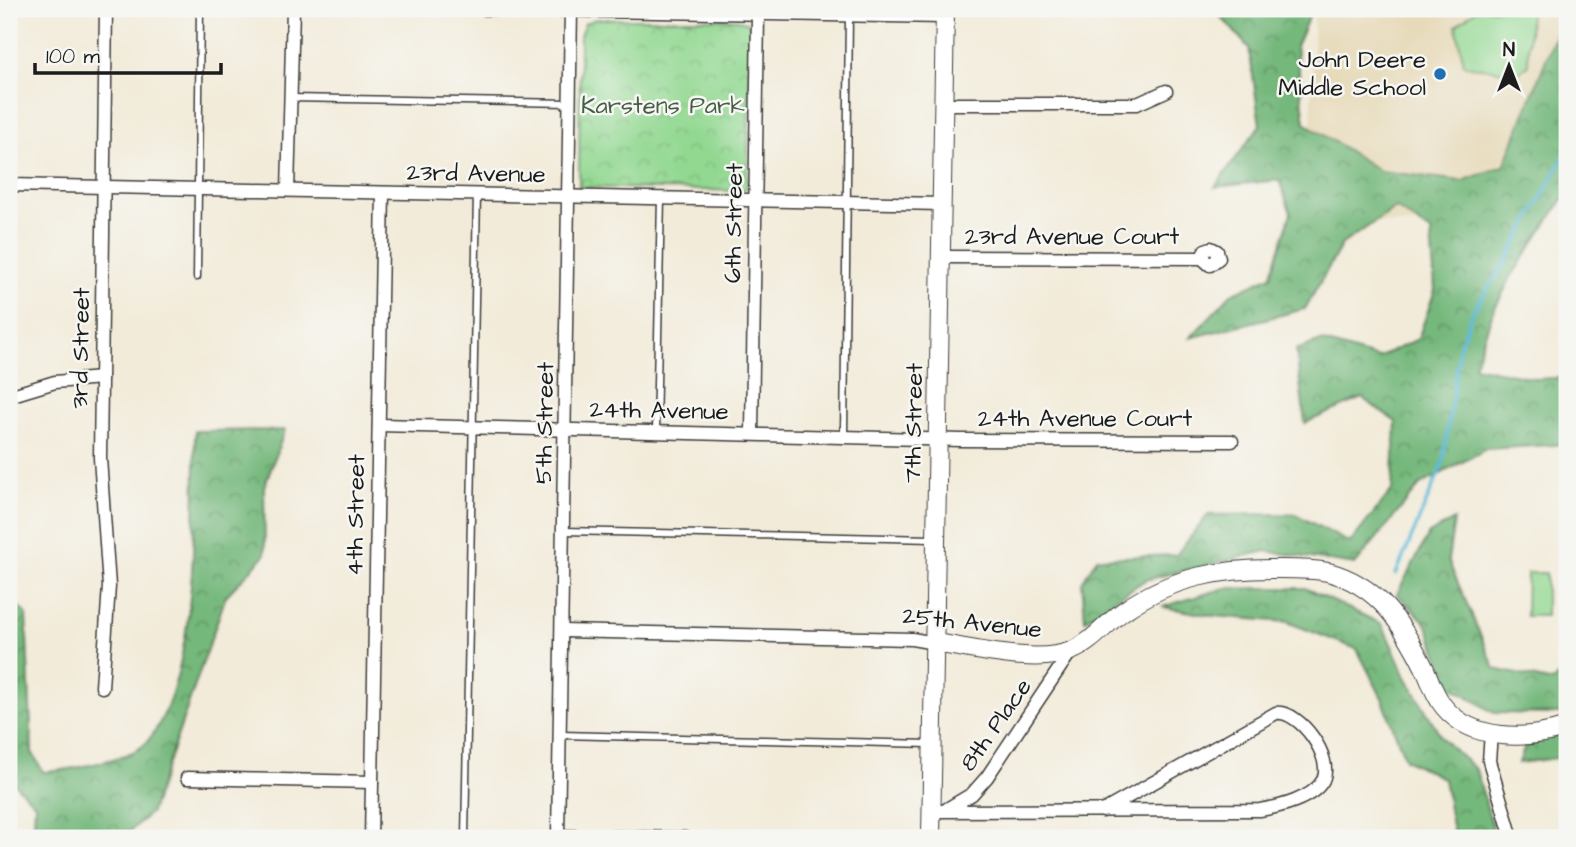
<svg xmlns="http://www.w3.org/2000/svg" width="1576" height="847" font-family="'Architects Daughter',sans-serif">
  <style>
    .built { fill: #e7daba }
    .grass { fill: #92d891; stroke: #577a56; stroke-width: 2 }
    .forest { fill: url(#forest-crowns); stroke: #486a4c; stroke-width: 2 }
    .park { fill: url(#park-crowns); stroke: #577a56; stroke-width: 2 }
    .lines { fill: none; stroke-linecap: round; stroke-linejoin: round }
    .stream { stroke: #57b7d6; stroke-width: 3.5 }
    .lane-casing { stroke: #3c3b38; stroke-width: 9 }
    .street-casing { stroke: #3c3b38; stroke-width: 15 }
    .secondary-casing { stroke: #3c3b38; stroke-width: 20 }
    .lane { stroke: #fff; stroke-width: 6 }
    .street { stroke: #fff; stroke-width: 12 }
    .secondary { stroke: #fff; stroke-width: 18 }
    .poi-dot { fill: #1f6fb2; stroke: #f6f6f2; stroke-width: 2.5 }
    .labels { text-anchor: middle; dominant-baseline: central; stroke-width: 5; stroke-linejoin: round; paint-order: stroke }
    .poi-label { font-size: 24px; fill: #1c1c1c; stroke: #f6f6f2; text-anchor: end }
    .park-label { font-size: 24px; fill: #455e45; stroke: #f6f6f2 }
    .street-label { font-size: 24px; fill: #1c1c1c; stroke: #f6f6f2 }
  </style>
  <defs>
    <pattern id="forest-crowns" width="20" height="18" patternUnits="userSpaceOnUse" patternTransform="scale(1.75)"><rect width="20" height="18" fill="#75b87b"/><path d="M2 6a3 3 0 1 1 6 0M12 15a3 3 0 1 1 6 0" fill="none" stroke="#5f9564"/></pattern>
    <pattern id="park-crowns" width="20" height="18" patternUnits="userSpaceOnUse" patternTransform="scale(1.75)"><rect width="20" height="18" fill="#92d891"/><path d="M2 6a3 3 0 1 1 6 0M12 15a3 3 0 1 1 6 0" fill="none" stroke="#7db97c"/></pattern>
  </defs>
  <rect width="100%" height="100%" fill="#f6f6f2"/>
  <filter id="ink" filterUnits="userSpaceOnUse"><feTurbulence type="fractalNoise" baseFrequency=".0143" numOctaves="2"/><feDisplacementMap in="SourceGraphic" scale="14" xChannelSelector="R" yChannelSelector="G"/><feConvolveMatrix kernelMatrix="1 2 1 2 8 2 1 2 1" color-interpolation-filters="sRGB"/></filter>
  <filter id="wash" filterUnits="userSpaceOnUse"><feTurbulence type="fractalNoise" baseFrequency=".00686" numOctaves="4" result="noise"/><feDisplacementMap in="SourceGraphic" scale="28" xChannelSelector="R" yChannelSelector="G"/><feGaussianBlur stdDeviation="1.57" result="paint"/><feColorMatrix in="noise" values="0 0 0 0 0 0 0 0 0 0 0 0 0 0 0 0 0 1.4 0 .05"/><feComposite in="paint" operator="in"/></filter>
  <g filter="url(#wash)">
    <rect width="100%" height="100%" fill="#f2ebd9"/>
    <polygon class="built" points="1314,9 1567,9 1567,139 1516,227 1309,221"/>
    <g class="grass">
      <polygon points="1477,9 1530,9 1528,65 1517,74 1464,65 1456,26"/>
      <polygon points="1527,573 1546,573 1546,616 1526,616"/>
    </g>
    <g class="forest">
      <polygon points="1214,9 1312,9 1296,46 1305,123 1380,171 1462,181 1504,166 1558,29 1567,25 1567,193 1511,277 1493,312 1474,366 1538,379 1567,377 1567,444 1486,449 1420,485 1355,565 1266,551 1145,580 1085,620 1082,582 1097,558 1176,555 1208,515 1295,514 1350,543 1392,490 1396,422 1362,398 1305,423 1296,350 1321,341 1378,358 1418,339 1435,290 1431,232 1396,208 1342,244 1305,309 1190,338 1231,294 1271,276 1291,213 1279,180 1215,187 1260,125 1249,48"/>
      <path d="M285,430L264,487L265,555L226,596L151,812L123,838H33L35,804L9,778V599L26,613L32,752L43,772C65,771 131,759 145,744C200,684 194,510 195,431Z"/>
      <polygon points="1454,520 1448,560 1495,669 1553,682 1567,665 1567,714 1494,713 1450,685 1426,623 1397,594 1429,534"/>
      <polygon points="1225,588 1305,588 1382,624 1406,677 1442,738 1476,770 1496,838 1454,838 1444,779 1405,759 1382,698 1357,649 1287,622 1214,616 1162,607"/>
      <polygon points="1567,733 1567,755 1564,757 1519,763 1526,743"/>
    </g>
    <polygon class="park" points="596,19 733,19 747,22 751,30 747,186 743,191 579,187 580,36 585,23"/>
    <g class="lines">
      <polyline class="stream" points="1396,574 1443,463 1460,344 1473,311 1509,257 1567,151"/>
    </g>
  </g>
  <g filter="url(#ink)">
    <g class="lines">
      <g class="lane-casing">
        <g id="lane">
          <polyline points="290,98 570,103"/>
          <polyline points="9,113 10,9"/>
          <polyline points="197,277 200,9"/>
          <polyline points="656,431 661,198"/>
          <polyline points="844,435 849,16"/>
          <polyline points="564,531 933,539"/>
          <polyline points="561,735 930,744"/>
          <polyline points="465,838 477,194"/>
        </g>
      </g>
      <g class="street-casing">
        <g id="street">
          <polyline points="485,9 945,17"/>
          <polyline points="944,104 1137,104 1166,91"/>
          <polyline points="9,185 942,204"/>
          <polyline points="288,190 293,9"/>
          <polyline points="941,257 1202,258 1210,265 1219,258 1217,251 1211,248 1205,250 1202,258"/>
          <polyline points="9,396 55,382 101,378"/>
          <polyline points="379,425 961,440 1232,441"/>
          <polyline points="752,433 758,14"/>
          <polyline points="563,631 912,639 935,643"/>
          <polyline points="102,687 109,586 100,458 106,9"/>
          <polyline points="1491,733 1489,761 1512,838"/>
          <polyline points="187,778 372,782"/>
          <polyline points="947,809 972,794 987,777 1071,651"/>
          <path d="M931,811L1260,810C1279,807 1313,799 1323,780C1334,758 1300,710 1276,713L1103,811"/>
          <polyline points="558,836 685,838"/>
          <polyline points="371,838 383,193"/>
          <polyline points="558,838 571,9"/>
        </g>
      </g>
      <g class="secondary-casing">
        <g id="secondary">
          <path d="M935,643C972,648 1036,665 1071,651C1092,643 1107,622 1125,610C1173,576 1224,568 1280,569C1296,569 1313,569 1328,572C1379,585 1403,625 1425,669C1430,681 1435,696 1444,707C1473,742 1528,740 1567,727"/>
          <polyline points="931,838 945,9"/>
        </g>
      </g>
      <use href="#lane" class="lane"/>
      <use href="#street" class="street"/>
      <use href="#secondary" class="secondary"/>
    </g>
  </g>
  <circle class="poi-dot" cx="1440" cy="74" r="7"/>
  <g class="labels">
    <g class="poi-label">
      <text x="1426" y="60">John Deere<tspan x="1426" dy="28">Middle School</tspan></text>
    </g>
    <g class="park-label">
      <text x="663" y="106">Karstens Park</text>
    </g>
    <g class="street-label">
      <text transform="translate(476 174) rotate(1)">23rd Avenue</text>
      <text transform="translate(734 223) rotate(-89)">6th Street</text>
      <text x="1072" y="237">23rd Avenue Court</text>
      <text transform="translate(81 348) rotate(-89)">3rd Street</text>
      <text transform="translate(659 411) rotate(1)">24th Avenue</text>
      <text x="1085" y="419">24th Avenue Court</text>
      <text transform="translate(545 423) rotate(-89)">5th Street</text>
      <text transform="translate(914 423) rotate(-89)">7th Street</text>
      <text transform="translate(356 515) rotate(-89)">4th Street</text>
      <text transform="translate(972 623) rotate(6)">25th Avenue</text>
      <text transform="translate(996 725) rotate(-55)">8th Place</text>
    </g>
  </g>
  <rect width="1576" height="847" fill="none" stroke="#f6f6f2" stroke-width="35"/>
  <g transform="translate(1509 66)" stroke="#f6f6f2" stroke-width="5" paint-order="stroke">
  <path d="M0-5L12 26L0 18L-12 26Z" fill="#1c1c1c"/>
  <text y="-10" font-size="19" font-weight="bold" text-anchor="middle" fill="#1c1c1c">N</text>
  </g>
  <path d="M35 63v10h186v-10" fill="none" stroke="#1c1c1c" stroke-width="3.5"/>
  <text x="46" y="63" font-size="21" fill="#1c1c1c" stroke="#f6f6f2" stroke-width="5" paint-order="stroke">100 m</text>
</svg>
